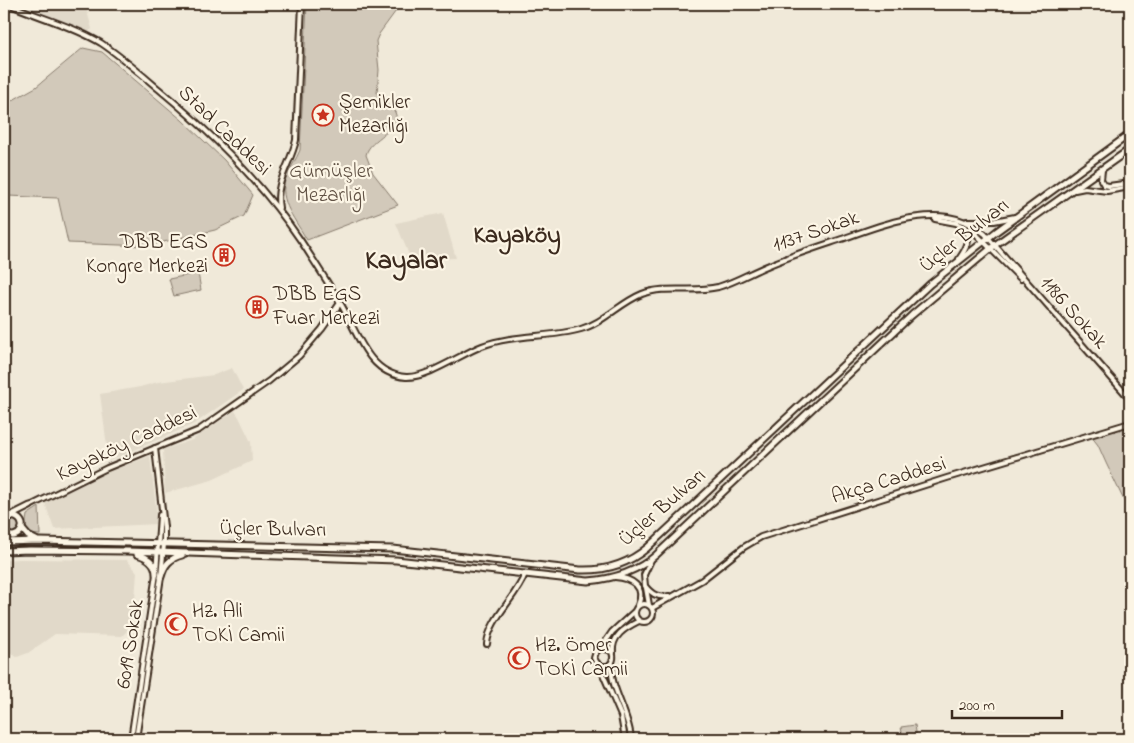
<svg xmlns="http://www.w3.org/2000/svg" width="1134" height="743" font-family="'Indie Flower',sans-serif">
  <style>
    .built { fill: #e1d9c9 }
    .green { fill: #d2c9ba; stroke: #867a6c }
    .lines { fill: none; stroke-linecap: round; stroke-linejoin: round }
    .minor-casing { stroke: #3b2a1e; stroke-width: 8 }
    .major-casing { stroke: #3b2a1e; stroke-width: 9 }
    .minor { stroke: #fcf5e5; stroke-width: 4 }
    .major { stroke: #fcf5e5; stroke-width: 5 }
    .labels { text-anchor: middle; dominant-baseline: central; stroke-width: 4.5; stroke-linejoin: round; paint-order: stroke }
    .poi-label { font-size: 21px; fill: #3b2a1e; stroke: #fcf5e5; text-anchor: start }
    .street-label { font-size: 21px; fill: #3b2a1e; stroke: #fcf5e5 }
    .park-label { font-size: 21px; fill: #615245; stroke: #fcf5e5 }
    .quarter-label { font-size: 24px; font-weight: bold; fill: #3b2a1e; stroke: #fcf5e5 }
    .district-label { font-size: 26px; font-weight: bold; fill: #3b2a1e; stroke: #fcf5e5 }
  </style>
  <rect width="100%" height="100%" fill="#f0e9d9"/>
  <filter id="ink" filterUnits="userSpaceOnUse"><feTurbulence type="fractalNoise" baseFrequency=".02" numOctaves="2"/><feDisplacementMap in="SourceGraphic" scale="10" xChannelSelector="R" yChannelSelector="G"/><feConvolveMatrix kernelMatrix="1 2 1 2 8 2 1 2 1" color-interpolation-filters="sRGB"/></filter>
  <g filter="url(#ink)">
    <g class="built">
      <polygon points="21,4 85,4 92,29 88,32"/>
      <polygon points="443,213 456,258 411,260 396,223"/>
      <polygon points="232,368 243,390 194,424 109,461 100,394 140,387 158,382 214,375"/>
      <polygon points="235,411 239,417 251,442 252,461 212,480 165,493 163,450 192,440"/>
      <polygon points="150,456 158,524 54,529 45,503 106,473"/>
      <polygon points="20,559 127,560 137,572 134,613 126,632 122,636 55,634 28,653 17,657 5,651 4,560"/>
    </g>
    <g class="green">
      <path d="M307,4H401L379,34L376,41L379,70L377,93L380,99L395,112C403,130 369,138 366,155L373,173L398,205L307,240C297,222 277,200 286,178C290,168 296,160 300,150Z"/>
      <polygon points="83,48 102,52 182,120 224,160 253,195 244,216 215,230 146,246 68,243 58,198 8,196 4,192 4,105 36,87"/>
      <polygon points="198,273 201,290 174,296 169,279"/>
      <polygon points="1130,426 1130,513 1106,463 1098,445 1091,436"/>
      <polygon points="39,507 40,535 29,534 25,528 27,515"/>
      <circle cx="12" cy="526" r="8"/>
      <polygon points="915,725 917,739 903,739 901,727"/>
    </g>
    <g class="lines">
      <g class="minor-casing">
        <g id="minor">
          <path d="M8,4C38,17 73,26 101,43C122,57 141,74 161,91C214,135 262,183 301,241C314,261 327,281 339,301C357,329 366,374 406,377C428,378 461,354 482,346C513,334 549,338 581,329C603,323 620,303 642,294C666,285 693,293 718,287C735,282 750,273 767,266C790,256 815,248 839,240C873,228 911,212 948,217C962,219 974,225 985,234L1130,399"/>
          <polyline points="1102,170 1101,180 1104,185 1109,186 1130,183"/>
          <polyline points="1075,190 1085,188 1107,191 1130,187"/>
          <path d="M279,208C274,182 291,164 296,140L302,4"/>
          <polyline points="935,219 956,223 975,233 1021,279"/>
          <polyline points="967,221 994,221 1015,217"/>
          <path d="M959,259C966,249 973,237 964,227"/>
          <polyline points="30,506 107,468 199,430 269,381 299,356 322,329 340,303"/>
          <path d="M651,560L644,575L645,586C652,595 659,598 669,596"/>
          <path d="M615,577C632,578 646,587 638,605"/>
          <polyline points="646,588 649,605"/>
          <circle cx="644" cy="613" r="9"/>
          <polyline points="652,608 702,580 744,547 761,537 947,478 1130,423"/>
          <path d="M487,644C489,619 516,598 525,574"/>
          <path d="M601,648L610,650C615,655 614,662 608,666H601L597,663L594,658L596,652L601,648L612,632L635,611"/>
          <path d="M613,653C611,636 625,628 639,621"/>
          <path d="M612,664C608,685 630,714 631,739"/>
          <polyline points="599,665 621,716 625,739"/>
          <polyline points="131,739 156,574 160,515"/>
          <polyline points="136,739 161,577 164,544 164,527 155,448"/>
        </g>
      </g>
      <g class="major-casing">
        <g id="major">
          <polyline points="10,516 30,506"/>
          <path d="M4,520L10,516C33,518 19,546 4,532"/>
          <polyline points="22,529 28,536 36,540"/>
          <path d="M4,542L39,541L393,549L580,570C605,571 628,564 647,548L930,284L997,231L1130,134"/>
          <path d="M4,551L30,550L127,551L396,560L588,581C613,579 638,571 656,555L912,315L995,245L1130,149"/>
          <path d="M137,554C147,557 156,562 156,574"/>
          <path d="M161,577C164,565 170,558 182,555"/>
        </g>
      </g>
      <use href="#minor" class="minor"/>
      <use href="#major" class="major"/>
    </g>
  </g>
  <defs>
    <g id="sight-ring" transform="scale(1.125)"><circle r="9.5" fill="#fcf5e5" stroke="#c8321e" stroke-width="1.5"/><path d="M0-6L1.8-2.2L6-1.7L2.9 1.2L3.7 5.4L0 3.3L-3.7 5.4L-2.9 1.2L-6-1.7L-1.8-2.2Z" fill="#c8321e"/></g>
    <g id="building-ring" transform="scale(1.125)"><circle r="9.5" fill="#fcf5e5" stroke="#c8321e" stroke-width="1.5"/><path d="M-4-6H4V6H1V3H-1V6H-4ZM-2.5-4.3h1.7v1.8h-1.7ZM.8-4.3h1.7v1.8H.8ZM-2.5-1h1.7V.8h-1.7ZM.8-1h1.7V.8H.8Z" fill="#c8321e"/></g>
    <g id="mosque-ring" transform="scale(1.125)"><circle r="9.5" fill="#fcf5e5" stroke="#c8321e" stroke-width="1.5"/><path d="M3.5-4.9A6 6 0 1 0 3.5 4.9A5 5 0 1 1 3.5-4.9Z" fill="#c8321e"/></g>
  </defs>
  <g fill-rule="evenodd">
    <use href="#sight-ring" x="323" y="115"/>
    <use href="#building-ring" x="224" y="255"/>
    <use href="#building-ring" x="257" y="307"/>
    <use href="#mosque-ring" x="176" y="624"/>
    <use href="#mosque-ring" x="519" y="658"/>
  </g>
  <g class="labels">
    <g class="poi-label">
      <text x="339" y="103">Şemikler<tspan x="339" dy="24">Mezarlığı</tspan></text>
      <text x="208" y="243" text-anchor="end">DBB EGS<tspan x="208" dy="24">Kongre Merkezi</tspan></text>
      <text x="273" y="295">DBB EGS<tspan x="273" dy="24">Fuar Merkezi</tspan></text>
      <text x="192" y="612">Hz. Ali<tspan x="192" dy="24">TOKİ Camii</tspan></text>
      <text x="535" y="646">Hz. Ömer<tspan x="535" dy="24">TOKİ Camii</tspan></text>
    </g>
    <g class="street-label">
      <text transform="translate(224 131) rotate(44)">Stad Caddesi</text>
      <text transform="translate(816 232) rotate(-19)">1137 Sokak</text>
      <text transform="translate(965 236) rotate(-38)">Üçler Bulvarı</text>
      <text transform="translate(1073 313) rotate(48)">1186 Sokak</text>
      <text transform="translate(127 444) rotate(-25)">Kayaköy Caddesi</text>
      <text transform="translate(889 481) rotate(-17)">Akça Caddesi</text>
      <text transform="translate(663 508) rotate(-41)">Üçler Bulvarı</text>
      <text transform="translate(273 530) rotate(1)">Üçler Bulvarı</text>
      <text transform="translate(131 644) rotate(-81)">6019 Sokak</text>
    </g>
    <g class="park-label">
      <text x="331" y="172">Gümüşler<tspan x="331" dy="24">Mezarlığı</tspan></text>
    </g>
    <g class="quarter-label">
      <text x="517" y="236">Kayaköy</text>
    </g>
    <g class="district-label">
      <text x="406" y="262">Kayalar</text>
    </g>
  </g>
  <rect width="1134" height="743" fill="none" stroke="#fcf5e5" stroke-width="20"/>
  <rect x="10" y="10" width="1114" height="723" fill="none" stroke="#3b2a1e" stroke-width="2" filter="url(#ink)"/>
  <path d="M952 710v8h110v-8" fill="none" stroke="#3b2a1e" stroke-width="2.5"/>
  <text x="959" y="710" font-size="15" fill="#3b2a1e" stroke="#fcf5e5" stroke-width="4" paint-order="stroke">200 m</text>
</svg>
